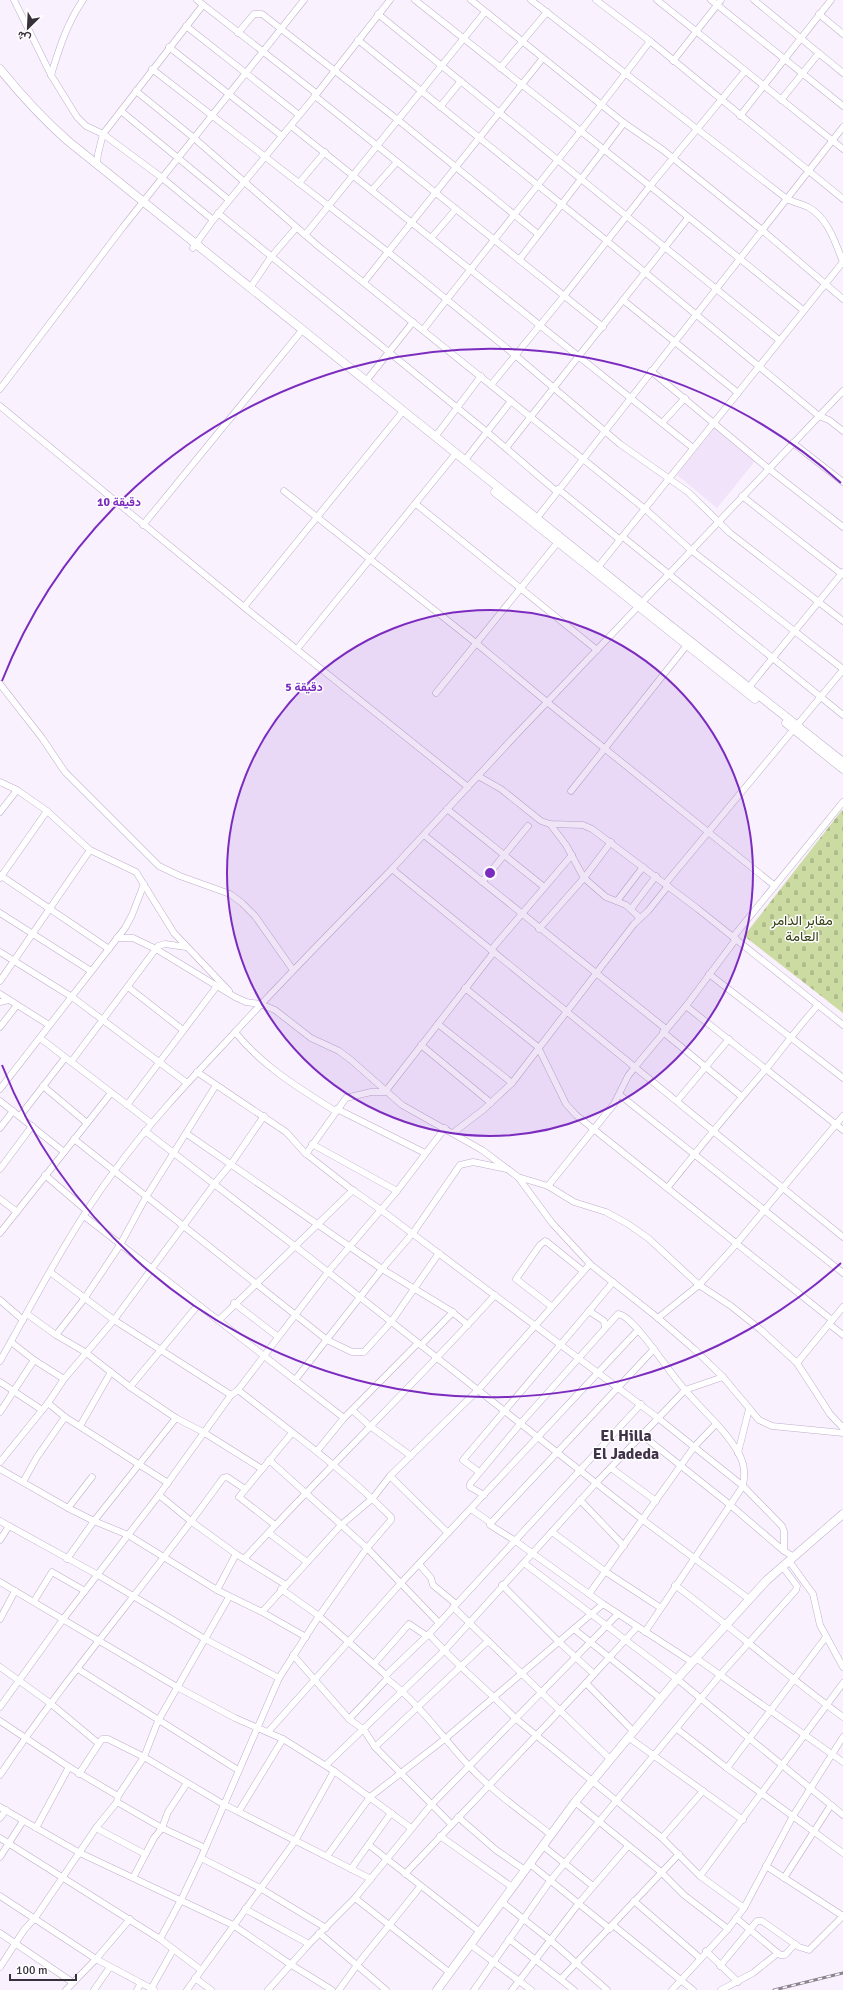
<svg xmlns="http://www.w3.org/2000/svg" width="843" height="1990" font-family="Signika,Vazirmatn,sans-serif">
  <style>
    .built { fill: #f1e4fa }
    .cemetery { fill: url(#cemetery-stones) }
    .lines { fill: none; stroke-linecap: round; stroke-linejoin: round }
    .minor-casing { stroke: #bfaecb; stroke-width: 7 }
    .major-casing { stroke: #bfaecb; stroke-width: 9 }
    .minor { stroke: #fff; stroke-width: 6 }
    .major { stroke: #fff; stroke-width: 8 }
    .rail-casing { stroke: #8b838f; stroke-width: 3 }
    .rail { stroke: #fff; stroke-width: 1.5; stroke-dasharray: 4.5; stroke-linecap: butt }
    .ring { fill: none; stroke: #7b2cbf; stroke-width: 2 }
    .labels { text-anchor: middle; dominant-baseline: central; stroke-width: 3; stroke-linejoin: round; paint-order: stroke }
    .park-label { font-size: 14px; fill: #343e12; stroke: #fff }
    .quarter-label { font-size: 16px; font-weight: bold; fill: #41334a; stroke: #fff }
    .centre { fill: #7b2cbf; stroke: #fff; stroke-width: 2 }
    .ring-label { font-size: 12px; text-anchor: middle; font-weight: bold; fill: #7b2cbf; stroke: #fff; stroke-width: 3; stroke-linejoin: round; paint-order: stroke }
  </style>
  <defs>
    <pattern id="cemetery-stones" width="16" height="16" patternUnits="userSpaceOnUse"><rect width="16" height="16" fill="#cbdba1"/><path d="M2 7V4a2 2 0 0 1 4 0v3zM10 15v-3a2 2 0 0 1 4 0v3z" fill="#afbc8c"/></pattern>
  </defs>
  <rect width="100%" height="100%" fill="#f9f1fe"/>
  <polygon class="built" points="715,427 756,460 717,508 677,475"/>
  <polygon class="cemetery" points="842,810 843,811 843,1013 744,936"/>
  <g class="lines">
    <g class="minor-casing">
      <g id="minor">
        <polyline points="14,0 51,75 77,117 86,126 103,134 161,177 213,220"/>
        <polyline points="197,0 316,93"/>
        <polyline points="415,0 650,186 803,310"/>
        <polyline points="471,0 624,123 663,150 762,230 843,299"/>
        <path d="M531,0L787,199C793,202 801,204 808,207C828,218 835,242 843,262"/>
        <polyline points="596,0 650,41 843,199"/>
        <polyline points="657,0 843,149"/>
        <polyline points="711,0 843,106"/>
        <polyline points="754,0 843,73"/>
        <polyline points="378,14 779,340"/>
        <polyline points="819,14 843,34"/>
        <polyline points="186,26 299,115"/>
        <polyline points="238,33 254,14 262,14 398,120 538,234"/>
        <polyline points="358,40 607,241 819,416 829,420 843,431"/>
        <polyline points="169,47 282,136"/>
        <polyline points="673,61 721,0"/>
        <polyline points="500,68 547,12"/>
        <polyline points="152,69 388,252 515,355 620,444 688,492 730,533 843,621"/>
        <path d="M51,75C59,49 67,23 83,0"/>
        <polyline points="136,91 194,138 318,246 645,509 691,550 843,669"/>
        <polyline points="315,96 603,327"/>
        <polyline points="781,100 819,53"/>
        <polyline points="440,107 461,81"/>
        <polyline points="121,111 229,200"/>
        <polyline points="740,116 831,0"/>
        <polyline points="291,126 693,448"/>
        <polyline points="97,164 98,154 103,134 203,5"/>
        <polyline points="299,183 325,152"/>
        <polyline points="372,190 397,162"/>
        <polyline points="218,213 487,432 556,491"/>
        <polyline points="305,235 485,12"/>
        <polyline points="431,238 456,209"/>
        <polyline points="193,248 213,220 315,96 390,0"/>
        <polyline points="519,260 624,123"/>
        <polyline points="364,282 543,58"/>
        <polyline points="250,288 271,257 296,228"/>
        <polyline points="623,300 738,393"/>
        <path d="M423,330C498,233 577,139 650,41"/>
        <polyline points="651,371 769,469 843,527"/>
        <polyline points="366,381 413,322"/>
        <polyline points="491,385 564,296 650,186 745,71"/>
        <polyline points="0,389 123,227 304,0"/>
        <polyline points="843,391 513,738 392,869 843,1237"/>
        <polyline points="0,406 244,607 468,787"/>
        <polyline points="662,423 685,398"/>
        <polyline points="435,437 481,376"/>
        <polyline points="793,443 843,482"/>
        <polyline points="506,448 688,218"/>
        <polyline points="465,460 511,401"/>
        <polyline points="558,489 619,539"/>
        <polyline points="284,491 476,643 547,702 775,886"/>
        <polyline points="742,496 843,575"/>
        <polyline points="416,504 597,650"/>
        <polyline points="537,518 843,127"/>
        <polyline points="143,525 299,334"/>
        <polyline points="623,537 843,715"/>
        <polyline points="598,567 843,262"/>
        <polyline points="244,607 400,415"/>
        <polyline points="297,649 453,457"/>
        <polyline points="0,684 42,738 65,772 159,866 180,876 230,894 242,903 255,916 293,970"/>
        <polyline points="749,687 843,572"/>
        <polyline points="436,693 558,542"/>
        <polyline points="478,776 501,789 541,821 550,824 583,825 592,829 698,909 843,1025"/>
        <polyline points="0,782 17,790 47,811 90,850 136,872 174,933 229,991"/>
        <polyline points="571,791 687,645"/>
        <polyline points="447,809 544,887"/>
        <polyline points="0,812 17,790"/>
        <polyline points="550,824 566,845 584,878 606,897 626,905 640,918"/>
        <polyline points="424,835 666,1029"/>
        <polyline points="0,875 109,949"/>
        <polyline points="0,878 47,811"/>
        <polyline points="482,882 528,826"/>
        <polyline points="665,884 843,670"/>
        <polyline points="617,901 643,867"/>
        <polyline points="631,909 656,876"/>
        <polyline points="0,913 91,971"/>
        <polyline points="539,929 584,878 611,842"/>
        <polyline points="733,937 843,802"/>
        <polyline points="117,938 133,938 156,949 235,997 246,1002 260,1004 275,1010 311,1038 339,1051 351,1060 402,1105 482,1150 518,1177 548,1186 574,1202 606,1212 628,1224 648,1238 699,1285 731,1306 761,1330 797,1363 830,1414 843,1428"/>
        <polyline points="491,950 572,855"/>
        <polyline points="0,952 72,997 187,1083"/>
        <polyline points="709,974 843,1078"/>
        <polyline points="0,981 90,850"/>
        <polyline points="128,987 183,1030"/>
        <polyline points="465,988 538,1047 566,1104 576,1115 832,1320"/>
        <polyline points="0,994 49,1025"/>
        <polyline points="0,1002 9,1000"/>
        <polyline points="686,1006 843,1130"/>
        <polyline points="438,1024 512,1083"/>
        <polyline points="0,1027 17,1005"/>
        <path d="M235,1032C262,1066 299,1088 335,1111"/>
        <polyline points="663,1032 741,1096"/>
        <polyline points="40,1038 151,1123"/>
        <polyline points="421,1045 491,1103"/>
        <polyline points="71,1062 158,946 165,944 186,947"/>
        <polyline points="197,1072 286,1132 305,1153 351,1189 381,1210 658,1418 743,1486 782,1526 784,1531 784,1551"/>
        <polyline points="43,1086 87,1123"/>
        <polyline points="0,1089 125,928 132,915 144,884"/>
        <polyline points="620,1095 843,1273"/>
        <polyline points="0,1101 64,1152"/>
        <polyline points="677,1101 729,1039"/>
        <polyline points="127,1105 217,986"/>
        <polyline points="337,1109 425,1153"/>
        <polyline points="20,1116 65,1058"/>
        <polyline points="0,1128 13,1111"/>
        <polyline points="145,1131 309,1257 643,1520 749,1599"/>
        <polyline points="453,1133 483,1110 512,1083 634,924 648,911 668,886"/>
        <polyline points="187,1134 382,1269 451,1311 468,1325"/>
        <polyline points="74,1139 327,1340 352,1352 364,1352 391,1322 439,1253"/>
        <polyline points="312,1144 397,1191"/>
        <polyline points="306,1154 346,1098 371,1092 385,1092 494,952"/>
        <polyline points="0,1169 32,1126"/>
        <polyline points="45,1175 87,1211"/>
        <polyline points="518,1177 552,1223 590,1264 658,1318 694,1349 723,1377 759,1420 772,1426 843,1433"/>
        <polyline points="548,1186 614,1104 628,1076 635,1067 686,1006 736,939"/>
        <path d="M668,1187C700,1147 732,1108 766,1069C783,1048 799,1026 818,1005"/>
        <polyline points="0,1199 17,1212"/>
        <polyline points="84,1216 344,1418"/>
        <polyline points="0,1233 111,1093"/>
        <polyline points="50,1272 114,1320 231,1395"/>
        <polyline points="0,1300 23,1320"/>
        <polyline points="234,1303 277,1336"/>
        <polyline points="551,1306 516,1279 540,1245 545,1241 547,1242 583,1271"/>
        <polyline points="589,1311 613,1282"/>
        <polyline points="27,1314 56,1335 85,1352 130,1387 176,1418 203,1432 262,1469"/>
        <polyline points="658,1318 699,1285 731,1250 843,1116"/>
        <polyline points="219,1320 353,1190"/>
        <polyline points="829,1324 843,1335"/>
        <polyline points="56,1335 84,1299 120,1245 146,1197 216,1085"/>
        <polyline points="11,1342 34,1360 64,1379"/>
        <polyline points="421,1345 453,1312"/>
        <path d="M0,1361C36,1297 70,1230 115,1170C148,1125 186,1084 225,1043C279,984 336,926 392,869"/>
        <polyline points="797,1363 843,1307"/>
        <polyline points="295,1380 382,1269 413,1233 460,1165 473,1162 507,1169"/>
        <polyline points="0,1382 42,1410"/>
        <polyline points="130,1387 198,1305"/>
        <polyline points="48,1403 65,1417 168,1483"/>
        <polyline points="352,1410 370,1426 411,1456"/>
        <polyline points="0,1412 34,1360"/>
        <polyline points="80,1426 111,1372"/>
        <polyline points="642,1435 729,1504 784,1551 794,1557"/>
        <polyline points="317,1451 344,1418 418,1343"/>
        <polyline points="738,1453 749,1409"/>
        <polyline points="269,1460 367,1548 439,1623"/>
        <polyline points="0,1462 48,1403 64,1379 114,1320 215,1183 231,1164 264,1116"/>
        <polyline points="611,1468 656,1501"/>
        <polyline points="0,1469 68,1508 94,1521 128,1535 217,1590 262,1612 306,1637"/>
        <polyline points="479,1472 463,1460 589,1311 604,1321 605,1328"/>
        <polyline points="390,1476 448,1533"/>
        <polyline points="23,1482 37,1457 65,1417"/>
        <polyline points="159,1495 192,1522 236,1554 286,1585"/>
        <path d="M484,1495L470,1487V1484L520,1424L618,1314C627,1315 639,1331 645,1338C659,1355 671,1374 686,1391C703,1411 726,1430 739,1454C745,1465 745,1474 743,1486L645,1632"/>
        <polyline points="580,1500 624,1546"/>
        <polyline points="68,1508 92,1477"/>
        <polyline points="471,1509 491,1523 490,1525 514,1540 603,1604 692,1662"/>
        <polyline points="0,1521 98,1575 205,1639 279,1678"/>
        <polyline points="491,1523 654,1349"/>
        <polyline points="275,1525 239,1497 292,1433"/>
        <polyline points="552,1532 606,1572 661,1608"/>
        <polyline points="269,1533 307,1562"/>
        <polyline points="0,1540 9,1526"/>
        <path d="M245,1558C326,1469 414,1385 495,1295"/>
        <polyline points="67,1559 94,1521 176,1418"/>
        <polyline points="789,1561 813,1594 820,1625 843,1667"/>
        <polyline points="524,1563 677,1679 843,1815"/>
        <polyline points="419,1564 431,1578 433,1585 456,1604"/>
        <polyline points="0,1582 177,1687 235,1718 283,1739 334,1771 411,1828"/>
        <polyline points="502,1585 559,1642 594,1674"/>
        <path d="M675,1585C732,1628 786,1675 843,1717"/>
        <path d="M281,1589L319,1616L386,1675L387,1679C419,1703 442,1737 469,1766C493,1792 524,1813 551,1835"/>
        <polyline points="217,1590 236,1554"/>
        <polyline points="589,1594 694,1447 716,1424"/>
        <polyline points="34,1601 52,1572 85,1591"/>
        <polyline points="453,1607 610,1759"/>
        <polyline points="262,1612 341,1525 373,1498 390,1476 478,1390 590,1264"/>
        <polyline points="0,1619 15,1591"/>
        <polyline points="574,1629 661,1699"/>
        <path d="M429,1634C455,1664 487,1689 515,1718L662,1838L700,1876L744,1908"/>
        <polyline points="293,1655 349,1719 364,1730 375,1747 451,1824"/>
        <polyline points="696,1658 843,1762"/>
        <polyline points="374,1664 409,1624 427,1636"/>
        <polyline points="0,1667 50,1703 98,1743"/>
        <polyline points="78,1669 238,1770"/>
        <polyline points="386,1675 429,1634 641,1404"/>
        <polyline points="586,1683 633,1731"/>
        <polyline points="0,1707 64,1618 159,1495 231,1395 238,1390 328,1272 397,1191 445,1128"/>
        <polyline points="349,1719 387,1679"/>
        <polyline points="0,1721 69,1767 118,1796"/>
        <polyline points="677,1729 727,1768 843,1853"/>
        <polyline points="268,1732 400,1584 638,1330"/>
        <polyline points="628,1737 743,1820"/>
        <polyline points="375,1747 488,1641"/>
        <polyline points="326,1765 444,1651 596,1483 685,1390 723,1377"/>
        <polyline points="727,1768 826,1637"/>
        <polyline points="79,1774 102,1739 108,1739 144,1757 223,1804 371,1879"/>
        <path d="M0,1775C69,1672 151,1579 223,1478L227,1477L245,1489"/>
        <polyline points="117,1802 162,1828 205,1848"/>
        <polyline points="575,1802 661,1872 684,1895 728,1929"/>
        <polyline points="0,1807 80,1853 233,1925 290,1964 332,1990"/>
        <polyline points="239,1811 283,1739"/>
        <polyline points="458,1817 496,1850 525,1870"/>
        <polyline points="0,1818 6,1810"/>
        <polyline points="36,1828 69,1767"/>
        <polyline points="96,1828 145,1854"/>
        <polyline points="440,1836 512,1887"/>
        <polyline points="0,1838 160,1939 201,1970"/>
        <polyline points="662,1838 703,1791"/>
        <polyline points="369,1845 480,1932"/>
        <polyline points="543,1846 593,1886"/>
        <polyline points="327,1856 370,1797 446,1738 603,1604"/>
        <polyline points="0,1857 23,1821"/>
        <polyline points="201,1858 260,1888 326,1928"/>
        <polyline points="530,1864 610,1929"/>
        <polyline points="766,1866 843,1916"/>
        <polyline points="351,1869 391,1813"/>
        <polyline points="405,1874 586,1683 637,1627"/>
        <polyline points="700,1876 843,1683"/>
        <polyline points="133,1878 154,1838 162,1828 168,1812 187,1783"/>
        <polyline points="784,1878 831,1805"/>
        <polyline points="0,1896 96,1959 154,1990"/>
        <polyline points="355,1898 450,1973"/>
        <polyline points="634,1901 700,1958"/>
        <polyline points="502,1902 550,1940 607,1990"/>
        <polyline points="245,1909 309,1944"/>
        <polyline points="736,1918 780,1955 785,1955 795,1944"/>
        <polyline points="613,1925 693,1990"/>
        <polyline points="0,1933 72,1982"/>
        <polyline points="319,1933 386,1990"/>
        <path d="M160,1939L181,1900L201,1858L279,1678L319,1616L367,1548L391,1520V1517C344,1470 290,1431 238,1390"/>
        <polyline points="509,1939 574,1990"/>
        <polyline points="471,1945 531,1990"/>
        <polyline points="706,1951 738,1982"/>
        <polyline points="720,1966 757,1921 762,1921 799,1947 809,1950 843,1916"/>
        <polyline points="0,1967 24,1930 35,1918 96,1828 117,1802 118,1796 144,1757 158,1721 229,1597"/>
        <polyline points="195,1978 211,1990"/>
        <polyline points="561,1979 679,1854"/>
        <polyline points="151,1989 173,1950"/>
        <polyline points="66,1990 96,1959 130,1919"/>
        <polyline points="94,1990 110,1967"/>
        <polyline points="137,1990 141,1983"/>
        <polyline points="187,1990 295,1841 334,1771"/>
        <polyline points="268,1990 309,1944 355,1898 431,1805 618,1614"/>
        <polyline points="339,1990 357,1965 420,1887"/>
        <polyline points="474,1990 550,1881 721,1674 796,1590 797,1586 782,1566"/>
        <polyline points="512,1990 579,1903 628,1846"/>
        <polyline points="672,1990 728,1929 744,1908 793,1816 843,1737"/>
        <polyline points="721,1990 753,1973 778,1953"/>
      </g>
    </g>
    <g class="major-casing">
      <g id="major">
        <path d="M0,69C21,95 43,119 68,141L642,603L843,762"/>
        <polyline points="495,492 755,699"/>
        <polyline points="786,723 843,769"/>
        <polyline points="437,1990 575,1802 677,1679 767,1580 843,1514"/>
      </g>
    </g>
    <use href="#minor" class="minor"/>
    <use href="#major" class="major"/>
    <g class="rail-casing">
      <polyline id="rail" points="774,1990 843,1973"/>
    </g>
    <use href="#rail" class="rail"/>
  </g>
  <circle cx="490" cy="873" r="263" fill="#7b2cbf" fill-opacity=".12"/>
  <g class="ring">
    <circle cx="490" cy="873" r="263"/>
    <path d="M841 1263A525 525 0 0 1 2 1065M2 681A525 525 0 0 1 841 483"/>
  </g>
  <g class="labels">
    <g class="park-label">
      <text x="802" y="920">مقابر الدامر<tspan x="802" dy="16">العامة</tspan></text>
    </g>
    <g class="quarter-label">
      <text x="626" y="1436">El Hilla<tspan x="626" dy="18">El Jadeda</tspan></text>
    </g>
  </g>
  <circle cx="490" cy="873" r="6" class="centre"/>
  <g class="ring-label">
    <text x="119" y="506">10 دقيقة</text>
    <text x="304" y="691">5 دقيقة</text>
  </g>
  <g transform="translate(28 28) rotate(204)" stroke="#ffffff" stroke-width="3" paint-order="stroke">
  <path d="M0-3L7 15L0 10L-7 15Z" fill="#38313c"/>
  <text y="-6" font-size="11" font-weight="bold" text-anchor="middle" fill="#38313c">ش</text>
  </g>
  <path d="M10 1974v6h66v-6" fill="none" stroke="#38313c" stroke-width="2"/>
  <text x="16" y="1974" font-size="12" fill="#38313c" stroke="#ffffff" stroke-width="3" paint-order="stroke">100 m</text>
</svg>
